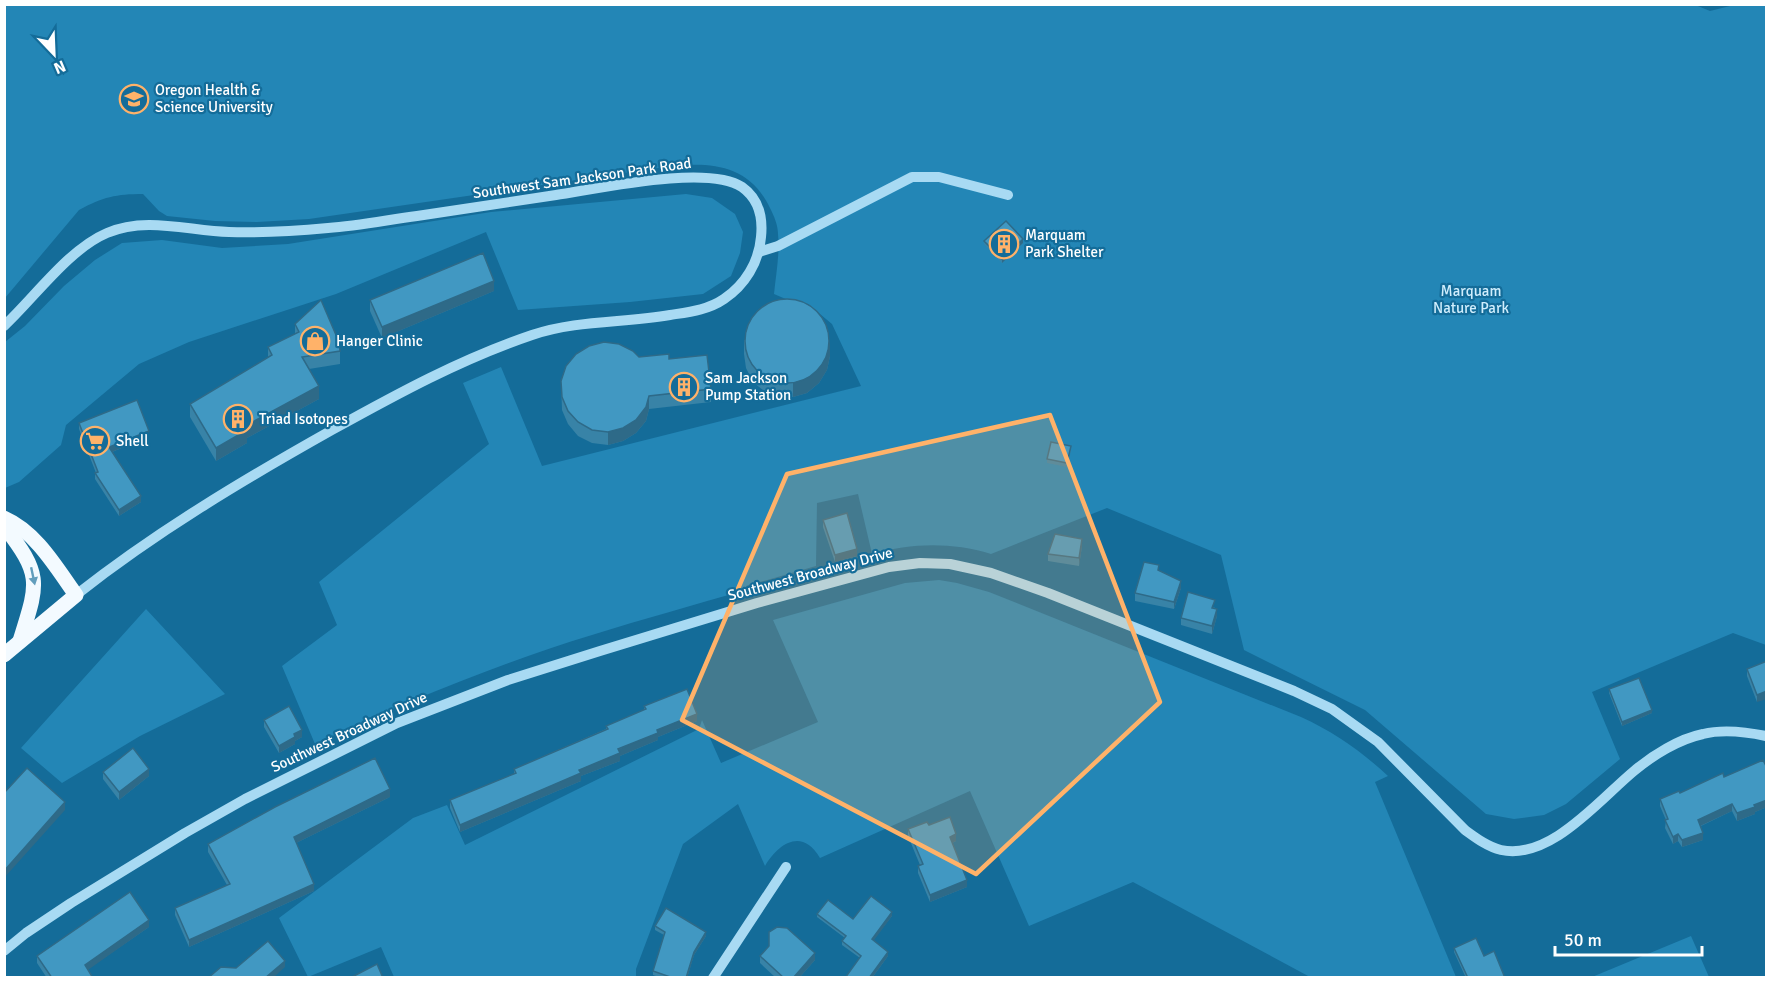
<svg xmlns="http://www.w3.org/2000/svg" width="1771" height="982" font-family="Signika,sans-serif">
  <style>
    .green { fill: #2386b6 }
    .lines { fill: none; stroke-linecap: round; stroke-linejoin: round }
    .minor { stroke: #a8daf3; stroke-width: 10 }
    .major { stroke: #f3faff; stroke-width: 15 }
    .wall { fill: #3883a7 }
    .shaded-wall { fill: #2e6a88 }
    .building { fill: #4198c2; stroke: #2e6a88; stroke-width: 1.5 }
    .oneway { fill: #629ebd }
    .marked { fill: #ffb269; fill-opacity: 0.2; stroke: #ffb269; stroke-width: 4.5; stroke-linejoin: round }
    .labels { text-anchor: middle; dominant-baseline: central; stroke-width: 4.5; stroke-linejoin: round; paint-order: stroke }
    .poi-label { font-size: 15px; fill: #fff; stroke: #146c99; text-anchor: start }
    .street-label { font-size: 15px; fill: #fff; stroke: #146c99 }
    .park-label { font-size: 15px; fill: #d0eefd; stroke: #146c99 }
  </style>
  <rect width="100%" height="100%" fill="#146c99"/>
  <g class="green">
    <path d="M1693,4L1710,11L1734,5H1766V645L1733,633L1592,692L1620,759L1566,804L1544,815L1514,819L1486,814L1365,710L1244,650L1221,555L1107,508L991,554C951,542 912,543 872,554L858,494L817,503L816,566L746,586V590C694,605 643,619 592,635C497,664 405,702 315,744L282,666L337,625L319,582L489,444L463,383L501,367L542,466L861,386L832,324L808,304L788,300L774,294C776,274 780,253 778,234C778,225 774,216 770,208C750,166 714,162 672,166L309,219L257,222L215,221L167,216L159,211L143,194C116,194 103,197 79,210L5,298V5Z"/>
    <polygon points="686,194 712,198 735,214 743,232 740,253 731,276 703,294 630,302 518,310 486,232 336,294 189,342 139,364 66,425 61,445 19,482 5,488 5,342 25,326 64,286 95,260 122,243 162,240 222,248 288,244 491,212"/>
    <path d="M939,580L957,583L989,592L1301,717C1334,732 1361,751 1388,776L1375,782L1456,977H1310L1133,882L1029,926L970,791L820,858C802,827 778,844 765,866L738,804L683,844L636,969V977H394L381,947L308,977L279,918L413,818L447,805L465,845L699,729L702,720L721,763L818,722L773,620L905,583Z"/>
    <polygon points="146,609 225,694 140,736 62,783 21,748"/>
    <polygon points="1691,936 1709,977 1592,977"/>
  </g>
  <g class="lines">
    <g class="minor">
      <polyline points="759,252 778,246 912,177 939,177 1008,195"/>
      <path d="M4,326C35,297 69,249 107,233C146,216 189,231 229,232C262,233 295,231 328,228C358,226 387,220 417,216C463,209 509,202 556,195C597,189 708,164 742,187C759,199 763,218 761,237C759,262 745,285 724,299C708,310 689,312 670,315C624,323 576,320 532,335C461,359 397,394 332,430C243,480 156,532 76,595"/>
      <path d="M4,951L26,933L71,903L185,833L245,799L397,723L508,680L600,651L757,603L889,567L920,563L950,564L991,573L1048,593L1294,691L1332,709L1378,742L1465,830C1476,838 1488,847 1501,850C1550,861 1600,799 1634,771C1653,755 1679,739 1703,734C1723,729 1747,732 1766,736"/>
      <polyline points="713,978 786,867"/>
    </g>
    <g class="major">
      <path d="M4,518C36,532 56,567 76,595L4,655"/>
      <path d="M4,526C43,576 38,583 20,641"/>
    </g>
  </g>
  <g class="wall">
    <polygon points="984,241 1023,243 1002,263 984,244"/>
    <polygon points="494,291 382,338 370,311 370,300"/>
    <polygon points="295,324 340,351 340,364 309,369 319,399 247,438 247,443 216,461 190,417 190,404 268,358 268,347 295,334"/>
    <polygon points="744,340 830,356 827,370 819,383 807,393 793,397 778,397 764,391 753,382 746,368 744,354"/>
    <polygon points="639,357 669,359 711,389 711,402 649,409 646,421 636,433 623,441 608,445 592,443 578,436 568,424 562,410 561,381"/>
    <polygon points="79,423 149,437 112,452 141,502 119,516 95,479 95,473 96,473 79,429"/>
    <polygon points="1071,450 1067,467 1047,463 1047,459"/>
    <polygon points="823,520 857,556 835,562 823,527"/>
    <polygon points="1082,546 1079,566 1048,561 1048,554"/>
    <polygon points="1181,588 1174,609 1135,601 1135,593"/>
    <polygon points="1215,607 1214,608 1217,616 1212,634 1181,625 1181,618"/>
    <polygon points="1767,661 1757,702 1747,676 1747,669"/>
    <polygon points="1609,689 1652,713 1622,726 1609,693"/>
    <polygon points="644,706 697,721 658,737 658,740 620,756 620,761 581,776 581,781 460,832 450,808 450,800 514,774 514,769 606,729 606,726 644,710"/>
    <polygon points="264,720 302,737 295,741 295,744 279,753 264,727"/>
    <polygon points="1767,768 1767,807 1755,812 1755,814 1737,821 1732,811 1701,826 1703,840 1682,847 1678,841 1673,844 1665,828 1666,820 1660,806 1660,799 1680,793 1724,777"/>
    <polygon points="103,772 149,776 119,800 103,779"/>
    <polygon points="390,797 296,843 314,891 189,947 175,915 175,908 227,885 208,852 208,844"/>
    <polygon points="929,825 956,841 952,843 967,887 930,902 918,873 918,866 920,865 908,836 908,829"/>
    <polygon points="817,914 853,919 892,916 873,940 888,956 872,978 845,978 860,958 842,945 842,941 845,938 817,917"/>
    <polygon points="655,926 706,936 694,955 687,978 662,978 653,975 653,971 664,935 655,930"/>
    <polygon points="149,927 88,969 93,978 47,978 37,963 37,956"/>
    <polygon points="1454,948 1484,956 1505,978 1466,978 1454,952"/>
    <polygon points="760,956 815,960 799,978 776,978 760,963"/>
  </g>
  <g class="shaded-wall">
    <polygon points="1023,239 1023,243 1002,263 1002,259"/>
    <polygon points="494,281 494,291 382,338 382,327"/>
    <polygon points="830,342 830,356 827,370 819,383 807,393 793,397 793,383"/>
    <polygon points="319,386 319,399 247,438 247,443 216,461 216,448 245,426"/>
    <polygon points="649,396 649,409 646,421 636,433 623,441 608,445 608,432"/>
    <polygon points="149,431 149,437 109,453 109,447"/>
    <polygon points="141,496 141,502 119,516 119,510"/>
    <polygon points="1082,539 1082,546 1079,566 1079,558"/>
    <polygon points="857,549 857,556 835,562 835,555"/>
    <polygon points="1181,581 1181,588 1174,609 1174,602"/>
    <polygon points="1217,609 1217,616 1212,634 1212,626"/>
    <polygon points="1767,691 1767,699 1757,702 1757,695"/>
    <polygon points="1652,710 1652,713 1622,726 1622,722"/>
    <polygon points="697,714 697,721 658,737 658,740 620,756 620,761 581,776 581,781 460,832 460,825 579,770 657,730"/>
    <polygon points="302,730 302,737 295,741 295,744 279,753 279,746 294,734"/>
    <polygon points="149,769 149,776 119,800 119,792"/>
    <polygon points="390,789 390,797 294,844 294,837"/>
    <polygon points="1767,800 1767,807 1755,812 1755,814 1737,821 1737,813"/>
    <polygon points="65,802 65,810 4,878 4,871"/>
    <polygon points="1732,804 1732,811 1698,827 1698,820"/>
    <polygon points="1703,833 1703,840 1682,847 1682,840"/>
    <polygon points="956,834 956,841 950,844 950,837"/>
    <polygon points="1678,834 1678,841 1673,844 1673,837"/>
    <polygon points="967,880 967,887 930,902 930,895"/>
    <polygon points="314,884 314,891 189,947 189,940"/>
    <polygon points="892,912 892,916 872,943 872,939"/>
    <polygon points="149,920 149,927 85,972 85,965"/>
    <polygon points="706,932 706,936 694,955 687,978 686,978 694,952"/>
    <polygon points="888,952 888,956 872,978 869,978"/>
    <polygon points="815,953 815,960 799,978 793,978"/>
    <polygon points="285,961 285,967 273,978 265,978"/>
  </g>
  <g class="building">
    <polygon points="1006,221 1023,239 1002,259 984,241"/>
    <polygon points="483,253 494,281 382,327 370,300"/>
    <circle cx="787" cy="341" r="42"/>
    <polygon points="321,300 339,342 340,351 302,357 319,386 245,426 247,430 216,448 190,404 272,355 268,347 299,332 295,324"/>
    <polygon points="604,342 619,344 633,351 639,357 669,354 669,359 707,355 711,389 649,396 646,407 636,420 623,428 608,432 592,430 578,422 568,411 562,397 561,381 566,366 576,354 589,346"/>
    <polygon points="137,400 149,431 109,447 141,496 119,510 95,473 98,472 79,423"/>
    <polygon points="1051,442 1071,446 1067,463 1047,459"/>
    <polygon points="847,513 857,549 835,555 823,520"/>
    <polygon points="1055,534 1082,539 1079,558 1048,554"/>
    <polygon points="1144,562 1159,565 1158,570 1181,581 1174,602 1135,593"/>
    <polygon points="1188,592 1215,600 1212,608 1217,609 1212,626 1181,618"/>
    <polygon points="1767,661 1767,691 1757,695 1747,669"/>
    <polygon points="1639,678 1652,710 1622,722 1609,689"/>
    <polygon points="687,689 697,714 657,730 658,733 618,749 620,753 579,770 581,773 460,825 450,800 516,773 514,769 608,729 606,726 646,709 644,706"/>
    <polygon points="289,706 302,730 294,734 295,737 279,746 264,720"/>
    <polygon points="133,748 149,769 119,792 103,772"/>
    <polygon points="375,758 390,789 294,837 314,884 189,940 175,908 230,884 208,844 275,807"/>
    <polygon points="1763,760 1767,768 1767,800 1754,805 1755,807 1737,813 1732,804 1698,820 1703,833 1682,840 1678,834 1673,837 1665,820 1668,819 1660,799 1679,791 1680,793 1723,773 1724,777"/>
    <polygon points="27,768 65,802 4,871 4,793"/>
    <polygon points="950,817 956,834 950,837 967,880 930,895 918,866 923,864 908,829 927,822 929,825"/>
    <polygon points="130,892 149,920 85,965 93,978 52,978 37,956"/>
    <polygon points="871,896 892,912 872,939 888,952 869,978 845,978 861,956 842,941 846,936 817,914 828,900 853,919"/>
    <polygon points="666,908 706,932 694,952 686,978 673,978 653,971 665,932 655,926"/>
    <polygon points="777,927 787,928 815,953 793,978 784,978 760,956 769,946 769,932"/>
    <polygon points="1476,938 1484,956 1494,951 1505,978 1468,978 1454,948"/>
    <polygon points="268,941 285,961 265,978 208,978 221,967 236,968"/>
    <polygon points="377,964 383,978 350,978"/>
  </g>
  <defs><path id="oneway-solid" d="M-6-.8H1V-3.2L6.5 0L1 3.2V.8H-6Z" transform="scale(1.5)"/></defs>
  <use class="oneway" href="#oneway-solid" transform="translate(33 576) rotate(78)"/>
  <path class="marked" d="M1050,415L1160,702L976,874L682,720L787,474Z"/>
  <defs>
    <g id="university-ring" transform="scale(1.5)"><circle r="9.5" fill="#146c99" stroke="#ffb269" stroke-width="1.5"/><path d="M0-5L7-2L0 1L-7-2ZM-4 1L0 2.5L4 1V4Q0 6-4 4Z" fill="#ffb269"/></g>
    <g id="building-ring" transform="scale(1.5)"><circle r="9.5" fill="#146c99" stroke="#ffb269" stroke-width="1.5"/><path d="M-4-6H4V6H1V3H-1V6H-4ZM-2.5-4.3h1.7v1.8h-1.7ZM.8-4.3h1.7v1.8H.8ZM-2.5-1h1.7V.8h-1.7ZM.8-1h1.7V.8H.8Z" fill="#ffb269"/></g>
    <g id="shop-ring" transform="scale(1.5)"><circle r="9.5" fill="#146c99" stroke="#ffb269" stroke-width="1.5"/><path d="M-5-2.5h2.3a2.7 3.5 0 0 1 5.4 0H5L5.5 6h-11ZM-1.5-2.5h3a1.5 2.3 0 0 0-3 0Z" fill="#ffb269"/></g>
    <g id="supermarket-ring" transform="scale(1.5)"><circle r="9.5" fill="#146c99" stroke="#ffb269" stroke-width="1.5"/><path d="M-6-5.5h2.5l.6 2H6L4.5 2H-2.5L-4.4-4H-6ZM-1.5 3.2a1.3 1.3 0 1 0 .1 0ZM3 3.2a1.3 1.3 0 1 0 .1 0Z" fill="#ffb269"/></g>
  </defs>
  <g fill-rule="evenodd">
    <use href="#university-ring" x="134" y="99"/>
    <use href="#building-ring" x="1004" y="244"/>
    <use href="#shop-ring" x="315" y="341"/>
    <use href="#building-ring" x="684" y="387"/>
    <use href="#building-ring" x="238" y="419"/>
    <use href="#supermarket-ring" x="95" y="441"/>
  </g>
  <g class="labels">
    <g class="poi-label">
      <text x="155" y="90">Oregon Health &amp;<tspan x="155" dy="17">Science University</tspan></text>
      <text x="1025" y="235">Marquam<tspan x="1025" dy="17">Park Shelter</tspan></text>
      <text x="336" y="341">Hanger Clinic</text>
      <text x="705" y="378">Sam Jackson<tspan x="705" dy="17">Pump Station</tspan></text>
      <text x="259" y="419">Triad Isotopes</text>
      <text x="116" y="441">Shell</text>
    </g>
    <g class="street-label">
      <text transform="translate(582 178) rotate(-8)">Southwest Sam Jackson Park Road</text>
      <text transform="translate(810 574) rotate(-15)">Southwest Broadway Drive</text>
      <text transform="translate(349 732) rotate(-25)">Southwest Broadway Drive</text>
    </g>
    <g class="park-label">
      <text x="1471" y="291">Marquam<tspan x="1471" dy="17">Nature Park</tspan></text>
    </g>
  </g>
  <rect width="1771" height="982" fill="none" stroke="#ffffff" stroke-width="12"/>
  <g transform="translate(54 54) rotate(157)" stroke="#146c99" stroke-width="4.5" paint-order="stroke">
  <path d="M0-4.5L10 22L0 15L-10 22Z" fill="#ffffff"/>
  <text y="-9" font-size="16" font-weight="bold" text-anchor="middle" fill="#ffffff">N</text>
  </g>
  <path d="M1555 946v9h147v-9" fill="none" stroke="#ffffff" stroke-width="3"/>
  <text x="1564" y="946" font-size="18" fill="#ffffff" stroke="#146c99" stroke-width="4.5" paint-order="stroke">50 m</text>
</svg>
